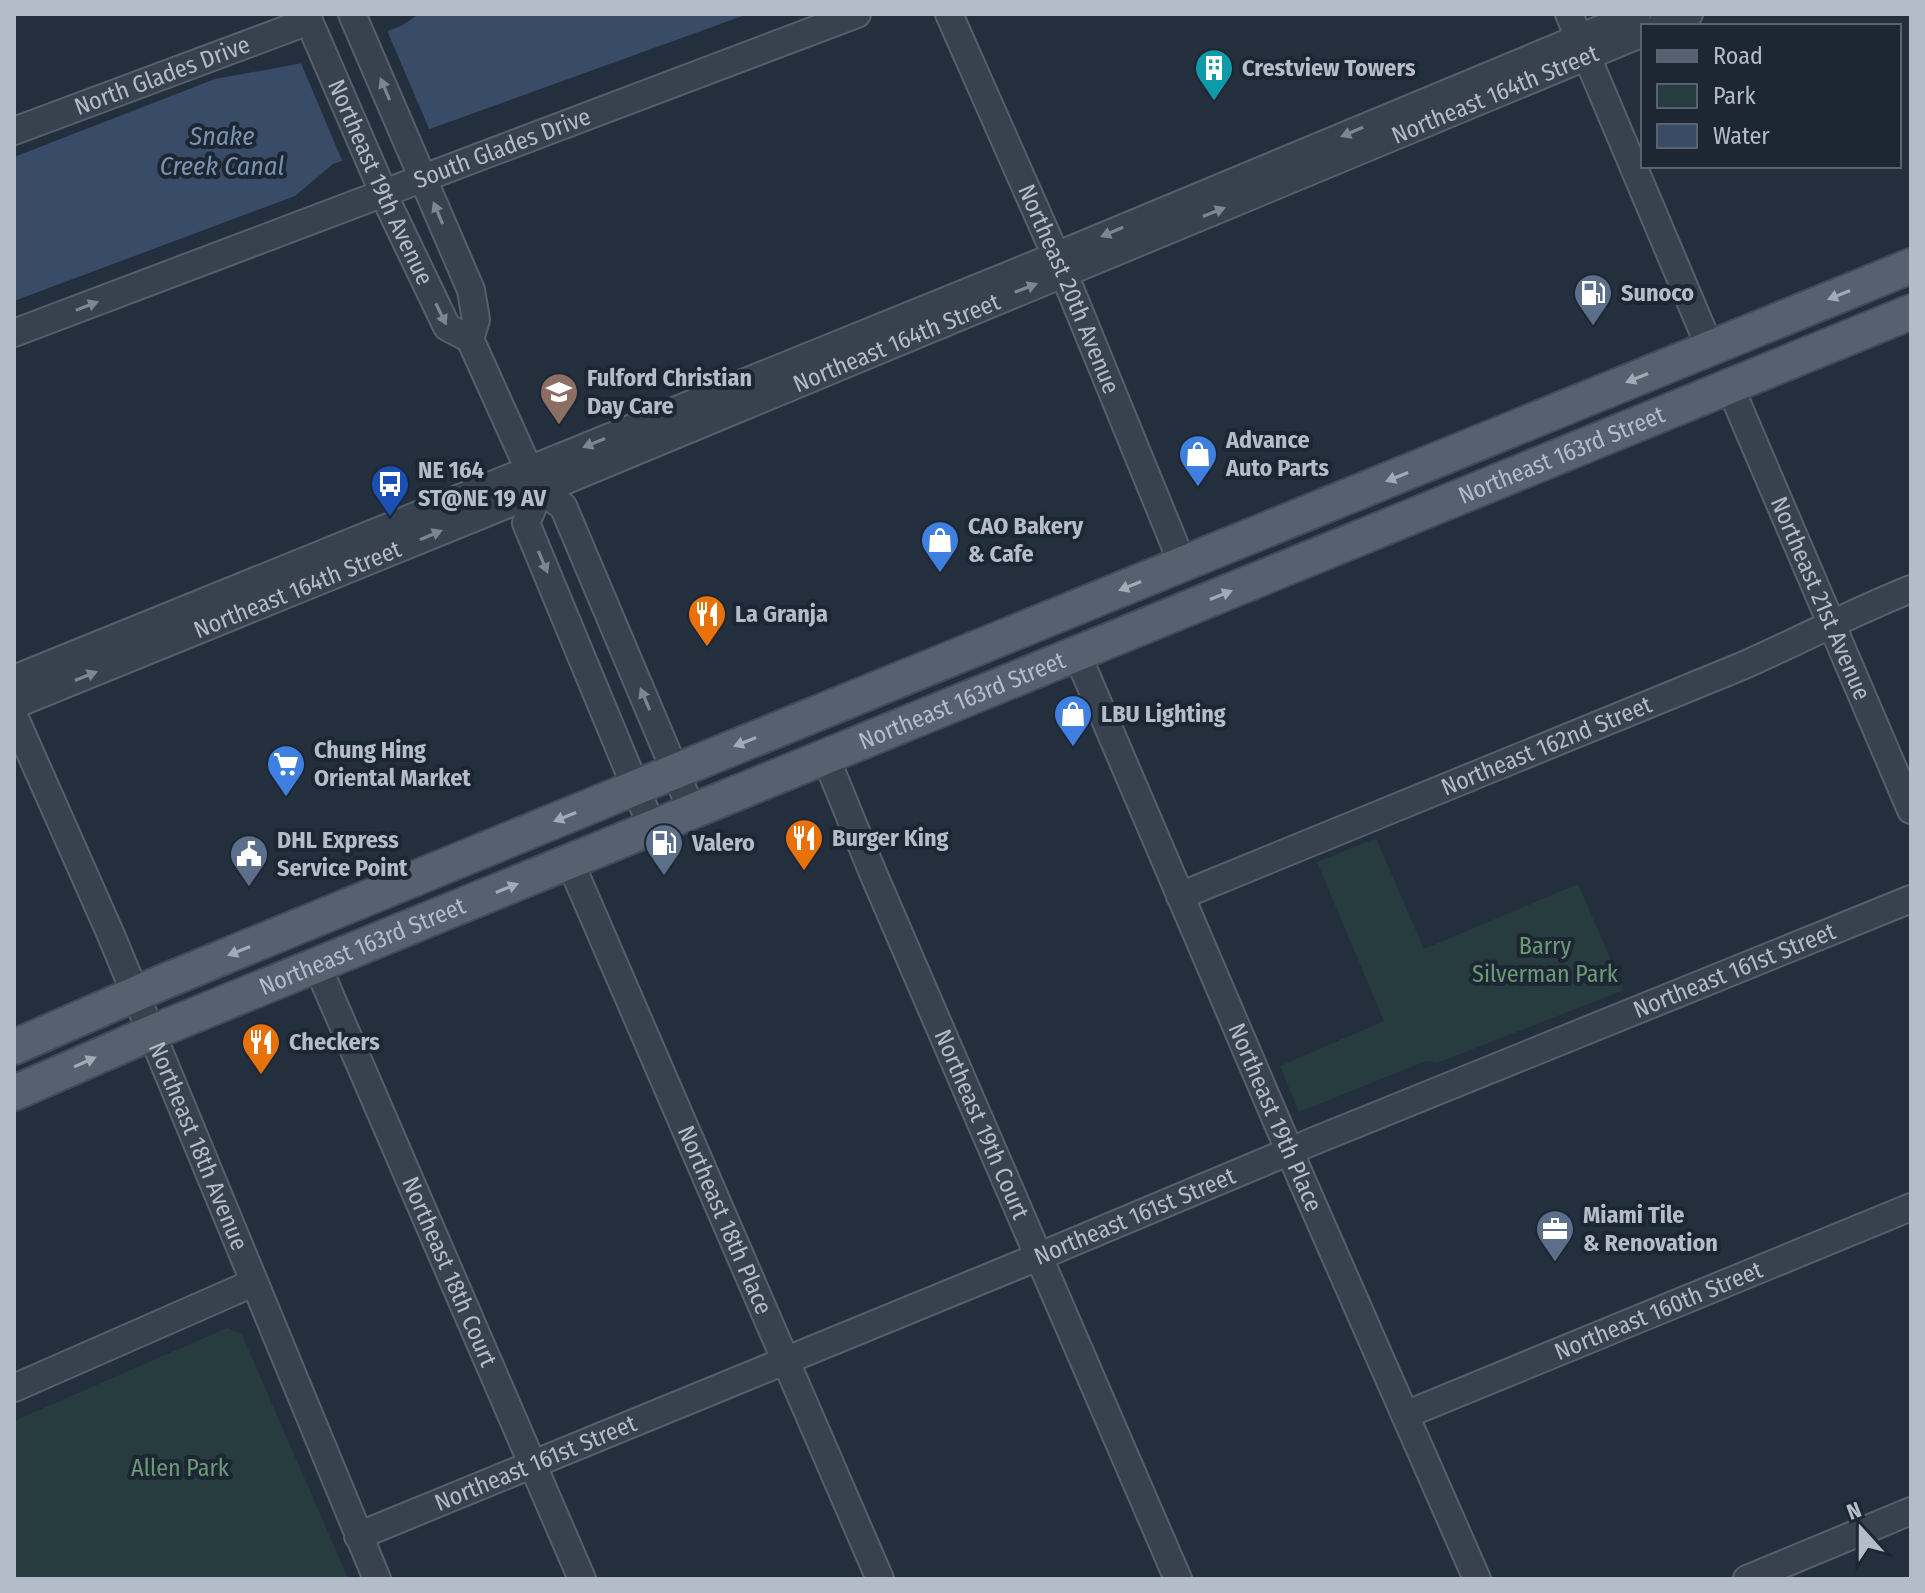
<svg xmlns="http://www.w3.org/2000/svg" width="1925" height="1593" font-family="'Fira Sans Condensed',sans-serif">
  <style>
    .green { fill: #263c3f }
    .water { fill: #394c67 }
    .pier { fill: #242f3e }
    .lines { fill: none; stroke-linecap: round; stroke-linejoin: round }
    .minor-casing { stroke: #565f6c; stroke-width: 30 }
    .major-casing { stroke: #414a57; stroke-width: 38 }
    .minor { stroke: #38414e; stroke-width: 26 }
    .major { stroke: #56606e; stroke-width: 34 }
    .oneway { fill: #7c8592 }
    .oneway2 { fill: #a1aab7 }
    .labels { text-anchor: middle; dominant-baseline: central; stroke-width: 8; stroke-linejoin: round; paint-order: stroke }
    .poi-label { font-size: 24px; font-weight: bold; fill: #b4bcc9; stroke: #1d2633; text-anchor: start }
    .street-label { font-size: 24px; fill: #b4bcc9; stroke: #1d2633 }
    .park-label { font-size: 24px; fill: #6b9a76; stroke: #1d2633 }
    .water-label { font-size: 26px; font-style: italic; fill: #7c92b1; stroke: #1d2633 }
  </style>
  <rect width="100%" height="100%" fill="#242f3e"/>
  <g class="green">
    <polygon points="1376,838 1424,949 1578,884 1624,990 1437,1063 1426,1061 1299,1112 1280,1066 1384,1021 1317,862"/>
    <polygon points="227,1328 242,1335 348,1578 14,1579 14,1421"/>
  </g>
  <polygon class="water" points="419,14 748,14 333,164 295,196 14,301 14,157 215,79 303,63 401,26"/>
  <polygon class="pier" points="386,28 430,131 344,165 300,61"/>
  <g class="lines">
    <g class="minor-casing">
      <g id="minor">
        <path id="s1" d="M306,14L390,208L447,327L470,339L529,470L540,491L563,506L692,811"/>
        <polyline points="352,14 471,290 476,320 470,339"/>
        <path id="s2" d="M949,14L1064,274L1183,565"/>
        <polyline points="1569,14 1710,348"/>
        <polyline points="1660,26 1689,14"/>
        <path id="s3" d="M14,131L309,21"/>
        <path id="s4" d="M14,333L857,14"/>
        <path id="s5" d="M1730,387L1911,810"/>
        <polyline points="540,491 526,523 652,827"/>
        <path id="s6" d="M1077,654L1301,1178L1477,1579"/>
        <polyline points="14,679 1056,256 1637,14"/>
        <path id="s7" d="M14,705L540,491L1643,33"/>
        <path id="s8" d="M14,716L111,935L377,1579"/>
        <path id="s9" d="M826,758L873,873L1178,1579"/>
        <path id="s10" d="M570,862L880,1579"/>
        <path id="s11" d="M1180,896L1742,666C1799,641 1853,612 1911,589"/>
        <path id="s12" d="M317,965L582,1579"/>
        <polyline points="14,1388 253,1283"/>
        <path id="s13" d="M1405,1415L1911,1207"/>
        <path id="s14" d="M358,1536L1021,1264L1314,1141L1911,899"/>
        <polyline points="1747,1579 1911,1511"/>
      </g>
    </g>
    <g class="major-casing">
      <g id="major">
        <polyline points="14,1047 163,982 637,787 1911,266"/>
        <path id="s15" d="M14,1093L151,1033L1911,312"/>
      </g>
    </g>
    <use href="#minor" class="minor"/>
    <use href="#major" class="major"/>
  </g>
  <defs><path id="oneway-solid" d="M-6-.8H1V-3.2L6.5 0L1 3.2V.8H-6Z" transform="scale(2)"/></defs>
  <g class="oneway">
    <use href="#oneway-solid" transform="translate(385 89) rotate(-113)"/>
    <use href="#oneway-solid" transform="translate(1352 132) rotate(157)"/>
    <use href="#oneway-solid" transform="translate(1214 212) rotate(-22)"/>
    <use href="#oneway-solid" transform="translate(438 213) rotate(-113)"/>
    <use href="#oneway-solid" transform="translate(1112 232) rotate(157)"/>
    <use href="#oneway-solid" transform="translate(1026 288) rotate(-21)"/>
    <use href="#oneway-solid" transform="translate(87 306) rotate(-21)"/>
    <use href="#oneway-solid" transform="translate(441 314) rotate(64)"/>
    <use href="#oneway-solid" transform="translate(594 443) rotate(158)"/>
    <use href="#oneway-solid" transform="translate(431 535) rotate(-23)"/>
    <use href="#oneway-solid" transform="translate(543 562) rotate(67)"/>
    <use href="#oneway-solid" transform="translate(86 676) rotate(-22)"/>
    <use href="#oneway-solid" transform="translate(645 699) rotate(-113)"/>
  </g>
  <g class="oneway2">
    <use href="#oneway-solid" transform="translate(1839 295) rotate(158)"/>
    <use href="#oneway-solid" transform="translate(1637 378) rotate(158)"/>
    <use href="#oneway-solid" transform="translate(1397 477) rotate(158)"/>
    <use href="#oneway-solid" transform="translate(1130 586) rotate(158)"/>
    <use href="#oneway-solid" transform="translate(1221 595) rotate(-22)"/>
    <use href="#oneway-solid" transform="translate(745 742) rotate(158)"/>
    <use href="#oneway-solid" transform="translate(565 817) rotate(158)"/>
    <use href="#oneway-solid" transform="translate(507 888) rotate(-22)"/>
    <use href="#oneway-solid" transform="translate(239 951) rotate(158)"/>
    <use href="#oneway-solid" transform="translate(85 1062) rotate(-24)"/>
  </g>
  <defs>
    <g id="building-pin" transform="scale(2)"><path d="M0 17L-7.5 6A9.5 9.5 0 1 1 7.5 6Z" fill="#0f9aa8" stroke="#1d2633"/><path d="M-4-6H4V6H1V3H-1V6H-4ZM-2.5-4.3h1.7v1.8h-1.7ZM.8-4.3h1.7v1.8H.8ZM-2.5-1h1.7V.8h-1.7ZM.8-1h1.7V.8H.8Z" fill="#fff"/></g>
    <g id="fuel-pin" transform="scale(2)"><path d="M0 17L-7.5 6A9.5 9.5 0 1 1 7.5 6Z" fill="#5c6f8a" stroke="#1d2633"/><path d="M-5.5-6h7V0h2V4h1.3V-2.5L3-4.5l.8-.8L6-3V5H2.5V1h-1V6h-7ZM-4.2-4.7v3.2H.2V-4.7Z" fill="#fff"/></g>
    <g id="school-pin" transform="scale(2)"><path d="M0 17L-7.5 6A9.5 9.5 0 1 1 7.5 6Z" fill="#8d6e63" stroke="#1d2633"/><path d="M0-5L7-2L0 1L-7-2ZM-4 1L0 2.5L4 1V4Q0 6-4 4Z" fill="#fff"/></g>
    <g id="shop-pin" transform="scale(2)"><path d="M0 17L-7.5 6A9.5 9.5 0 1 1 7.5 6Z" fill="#3f7fe0" stroke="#1d2633"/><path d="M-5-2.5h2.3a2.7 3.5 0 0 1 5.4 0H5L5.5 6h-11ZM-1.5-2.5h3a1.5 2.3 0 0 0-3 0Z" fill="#fff"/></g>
    <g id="bus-pin" transform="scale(2)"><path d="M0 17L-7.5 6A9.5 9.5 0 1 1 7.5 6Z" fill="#1a4fb4" stroke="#1d2633"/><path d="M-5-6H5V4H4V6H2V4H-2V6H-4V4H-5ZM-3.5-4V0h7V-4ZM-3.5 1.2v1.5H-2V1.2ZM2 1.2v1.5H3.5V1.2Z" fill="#fff"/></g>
    <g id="restaurant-pin" transform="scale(2)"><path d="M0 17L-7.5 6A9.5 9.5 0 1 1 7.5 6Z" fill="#e8710a" stroke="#1d2633"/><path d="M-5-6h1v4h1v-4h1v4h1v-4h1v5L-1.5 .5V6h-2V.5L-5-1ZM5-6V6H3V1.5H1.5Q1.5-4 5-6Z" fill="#fff"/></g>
    <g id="supermarket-pin" transform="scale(2)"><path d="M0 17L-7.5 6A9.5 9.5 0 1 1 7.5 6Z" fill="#3f7fe0" stroke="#1d2633"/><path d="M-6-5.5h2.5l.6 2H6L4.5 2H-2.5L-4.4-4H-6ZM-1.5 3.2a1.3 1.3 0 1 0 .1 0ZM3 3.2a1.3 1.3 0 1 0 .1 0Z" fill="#fff"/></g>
    <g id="civic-pin" transform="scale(2)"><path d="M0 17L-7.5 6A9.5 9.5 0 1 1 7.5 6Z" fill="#5c6f8a" stroke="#1d2633"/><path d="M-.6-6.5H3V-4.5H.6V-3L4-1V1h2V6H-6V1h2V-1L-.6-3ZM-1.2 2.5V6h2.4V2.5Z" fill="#fff"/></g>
    <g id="office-pin" transform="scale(2)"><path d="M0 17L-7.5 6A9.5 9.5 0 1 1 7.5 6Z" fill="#5c6f8a" stroke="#1d2633"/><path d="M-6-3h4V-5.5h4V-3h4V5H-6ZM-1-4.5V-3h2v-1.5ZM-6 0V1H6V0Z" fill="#fff"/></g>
  </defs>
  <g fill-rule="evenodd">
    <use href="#building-pin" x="1214" y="68"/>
    <use href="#fuel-pin" x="1593" y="293"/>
    <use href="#school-pin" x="559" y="392"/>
    <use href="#shop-pin" x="1198" y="454"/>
    <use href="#bus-pin" x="390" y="484"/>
    <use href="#shop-pin" x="940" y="540"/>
    <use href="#restaurant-pin" x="707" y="614"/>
    <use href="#shop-pin" x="1073" y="714"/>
    <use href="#supermarket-pin" x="286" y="764"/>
    <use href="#restaurant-pin" x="804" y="838"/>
    <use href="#fuel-pin" x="664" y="843"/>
    <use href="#civic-pin" x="249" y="854"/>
    <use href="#restaurant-pin" x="261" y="1042"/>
    <use href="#office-pin" x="1555" y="1229"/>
  </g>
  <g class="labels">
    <g class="poi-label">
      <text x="1242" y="68">Crestview Towers</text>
      <text x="1621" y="293">Sunoco</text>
      <text x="587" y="378">Fulford Christian<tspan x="587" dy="28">Day Care</tspan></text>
      <text x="1226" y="440">Advance<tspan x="1226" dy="28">Auto Parts</tspan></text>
      <text x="418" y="470">NE 164<tspan x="418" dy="28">ST@NE 19 AV</tspan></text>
      <text x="968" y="526">CAO Bakery<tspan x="968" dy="28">&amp; Cafe</tspan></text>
      <text x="735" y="614">La Granja</text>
      <text x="1101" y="714">LBU Lighting</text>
      <text x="314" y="750">Chung Hing<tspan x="314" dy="28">Oriental Market</tspan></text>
      <text x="832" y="838">Burger King</text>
      <text x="277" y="840">DHL Express<tspan x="277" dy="28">Service Point</tspan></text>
      <text x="692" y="843">Valero</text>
      <text x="289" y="1042">Checkers</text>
      <text x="1583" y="1215">Miami Tile<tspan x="1583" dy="28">&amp; Renovation</tspan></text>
    </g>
    <g class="street-label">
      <text stroke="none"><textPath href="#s3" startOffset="158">North Glades Drive</textPath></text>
      <text stroke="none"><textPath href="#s7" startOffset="1602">Northeast 164th Street</textPath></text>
      <text stroke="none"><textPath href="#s4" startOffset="522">South Glades Drive</textPath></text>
      <text stroke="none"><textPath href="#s1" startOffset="184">Northeast 19th Avenue</textPath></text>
      <text stroke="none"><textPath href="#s2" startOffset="300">Northeast 20th Avenue</textPath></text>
      <text stroke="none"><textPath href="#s7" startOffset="954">Northeast 164th Street</textPath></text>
      <text stroke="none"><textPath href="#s15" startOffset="1674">Northeast 163rd Street</textPath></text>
      <text stroke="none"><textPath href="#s7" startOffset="306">Northeast 164th Street</textPath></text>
      <text stroke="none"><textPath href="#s5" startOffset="230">Northeast 21st Avenue</textPath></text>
      <text stroke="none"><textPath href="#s15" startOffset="1026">Northeast 163rd Street</textPath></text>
      <text stroke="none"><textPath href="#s11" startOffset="396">Northeast 162nd Street</textPath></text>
      <text stroke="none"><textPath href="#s15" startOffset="378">Northeast 163rd Street</textPath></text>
      <text stroke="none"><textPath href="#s14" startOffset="1488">Northeast 161st Street</textPath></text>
      <text stroke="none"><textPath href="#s6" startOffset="504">Northeast 19th Place</textPath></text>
      <text stroke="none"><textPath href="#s9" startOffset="398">Northeast 19th Court</textPath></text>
      <text stroke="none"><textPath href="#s8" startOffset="468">Northeast 18th Avenue</textPath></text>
      <text stroke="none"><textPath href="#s14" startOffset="840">Northeast 161st Street</textPath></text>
      <text stroke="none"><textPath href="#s10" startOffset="390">Northeast 18th Place</textPath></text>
      <text stroke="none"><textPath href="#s12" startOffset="334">Northeast 18th Court</textPath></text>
      <text stroke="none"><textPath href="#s13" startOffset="274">Northeast 160th Street</textPath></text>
      <text stroke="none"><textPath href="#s14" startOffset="192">Northeast 161st Street</textPath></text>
    </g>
    <g class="park-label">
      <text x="1545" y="946">Barry<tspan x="1545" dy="28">Silverman Park</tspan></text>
      <text x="180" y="1468">Allen Park</text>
    </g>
    <g class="water-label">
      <text x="222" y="136">Snake<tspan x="222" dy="30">Creek Canal</tspan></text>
    </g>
  </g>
  <rect width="1925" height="1593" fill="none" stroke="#b4bcc9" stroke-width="32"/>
  <rect x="1641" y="24" width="260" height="144" fill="#1d2633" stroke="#59626f" stroke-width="2"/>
  <rect x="1657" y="50" width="40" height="12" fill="#56606e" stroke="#59626f" stroke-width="2"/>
  <text x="1713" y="64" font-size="24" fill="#b4bcc9">Road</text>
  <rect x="1657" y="84" width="40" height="24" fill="#263c3f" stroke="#59626f" stroke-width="2"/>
  <text x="1713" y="104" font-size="24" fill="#b4bcc9">Park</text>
  <rect x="1657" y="124" width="40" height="24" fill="#394c67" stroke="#59626f" stroke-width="2"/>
  <text x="1713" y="144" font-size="24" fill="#b4bcc9">Water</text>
  <g transform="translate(1861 1529) rotate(339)" stroke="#1d2633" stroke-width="6" paint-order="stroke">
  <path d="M0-6L14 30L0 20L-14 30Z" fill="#b4bcc9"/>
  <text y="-12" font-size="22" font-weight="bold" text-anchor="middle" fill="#b4bcc9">N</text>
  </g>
</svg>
